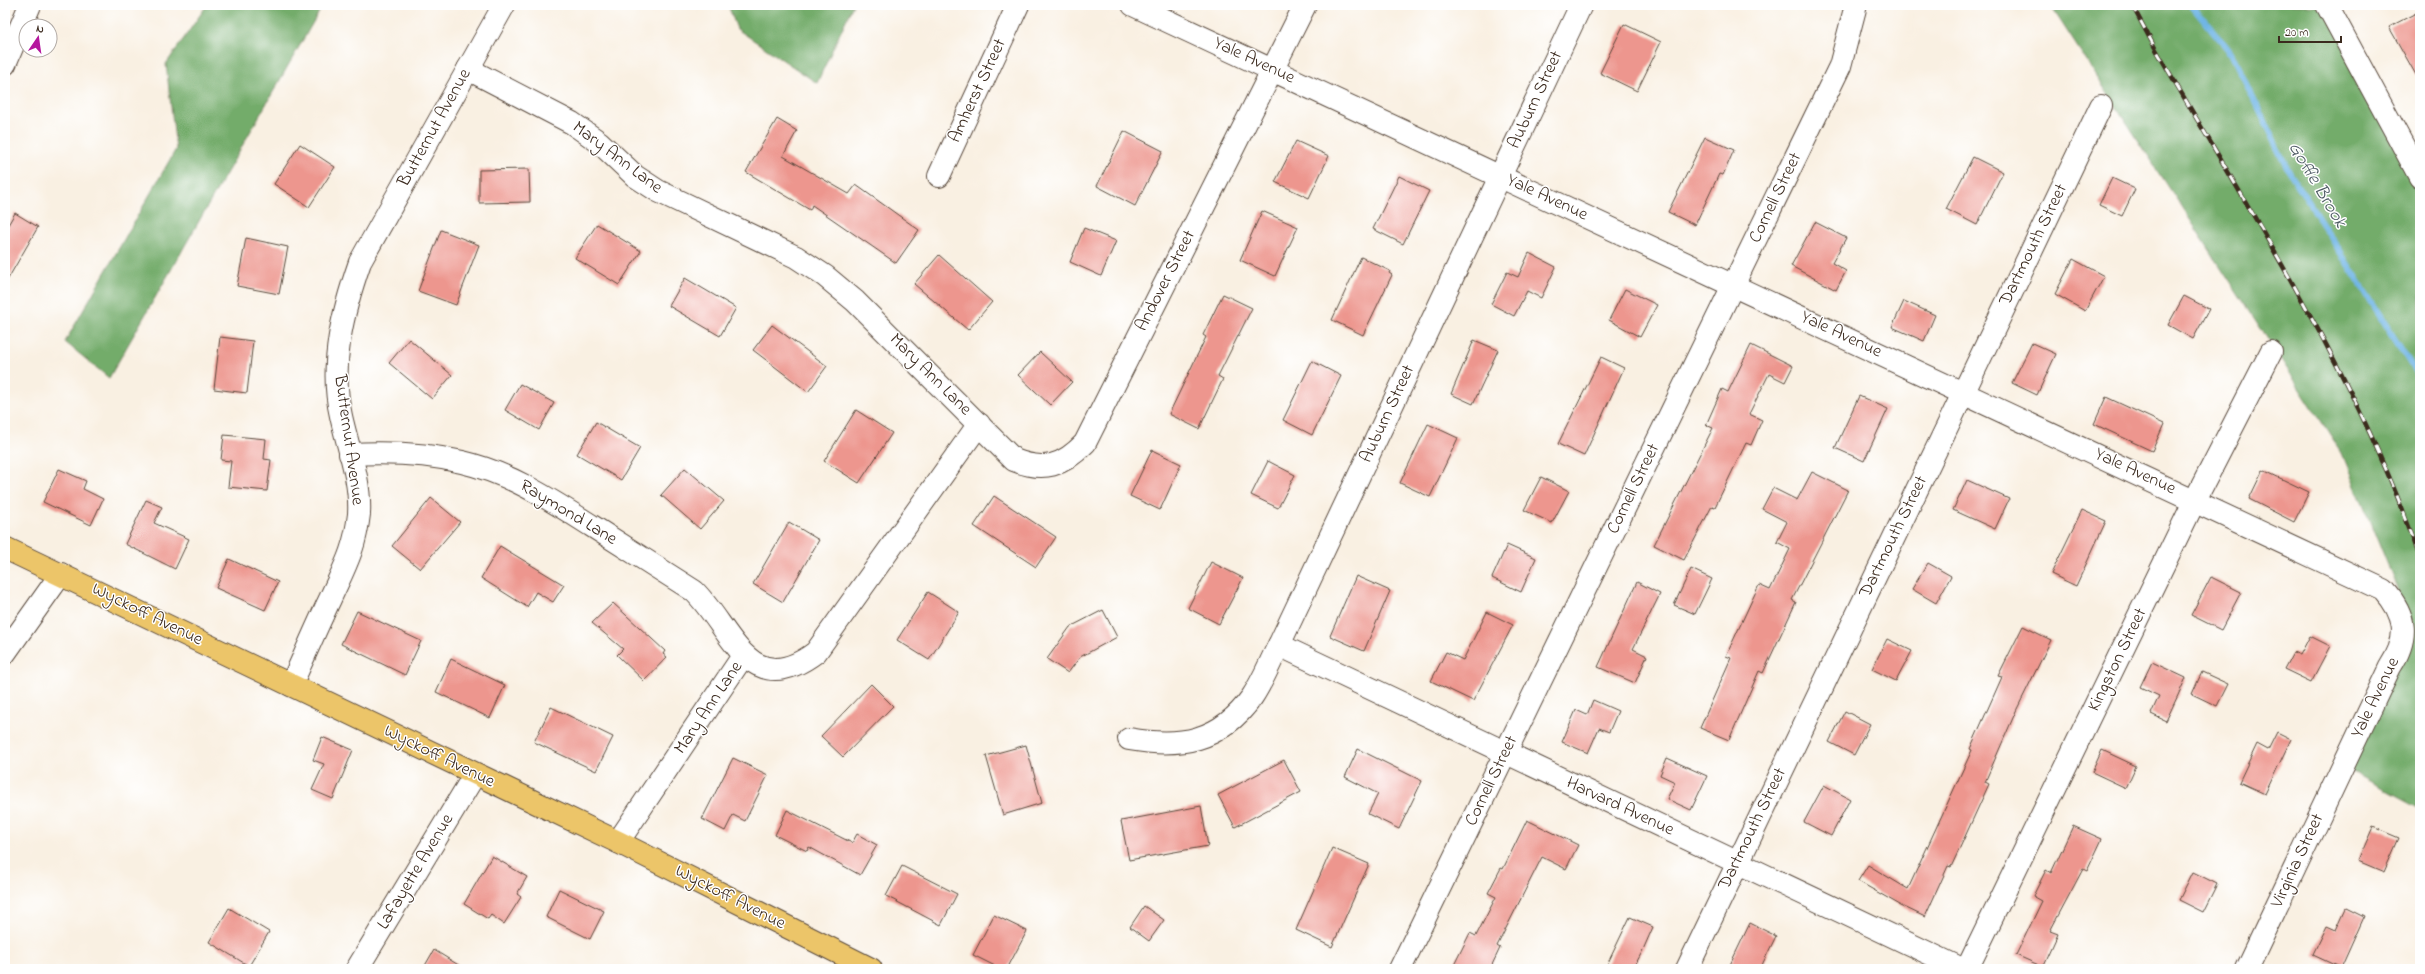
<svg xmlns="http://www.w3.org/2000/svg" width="2425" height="974" font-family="'Indie Flower',sans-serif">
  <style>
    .forest { fill: #73ac6a; stroke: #576b44 }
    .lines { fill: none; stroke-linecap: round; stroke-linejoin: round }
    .stream { stroke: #70b5e6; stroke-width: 6 }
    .building { fill: #ed968e }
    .street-casing { stroke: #58483b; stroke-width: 24 }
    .primary-casing { stroke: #58483b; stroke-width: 24 }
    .street { stroke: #fff; stroke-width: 22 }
    .primary { stroke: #ecc569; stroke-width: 22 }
    .rail-casing { stroke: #3b2a1e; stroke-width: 4.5 }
    .rail { stroke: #fff; stroke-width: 3; stroke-dasharray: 9; stroke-linecap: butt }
    .labels { text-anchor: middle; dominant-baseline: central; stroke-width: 3; stroke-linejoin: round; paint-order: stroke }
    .street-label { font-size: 18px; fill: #3b2a1e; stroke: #fff }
    .water-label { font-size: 19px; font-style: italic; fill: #4e5b64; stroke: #fff }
  </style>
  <rect width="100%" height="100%" fill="#fff"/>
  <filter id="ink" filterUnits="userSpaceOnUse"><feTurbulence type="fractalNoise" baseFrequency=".025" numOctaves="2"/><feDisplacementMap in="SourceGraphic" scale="8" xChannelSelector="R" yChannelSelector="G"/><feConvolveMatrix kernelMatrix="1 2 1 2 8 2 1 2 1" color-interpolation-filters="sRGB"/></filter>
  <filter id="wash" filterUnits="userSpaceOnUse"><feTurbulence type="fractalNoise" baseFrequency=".012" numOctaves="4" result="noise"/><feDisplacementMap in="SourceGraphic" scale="16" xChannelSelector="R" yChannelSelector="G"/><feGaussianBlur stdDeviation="0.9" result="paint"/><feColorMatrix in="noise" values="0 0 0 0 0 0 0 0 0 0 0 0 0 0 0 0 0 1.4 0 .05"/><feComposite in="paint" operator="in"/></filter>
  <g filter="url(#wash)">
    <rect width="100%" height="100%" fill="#f9f0e2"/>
    <g class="forest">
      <polygon points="207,5 323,5 109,378 65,342 176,149 166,64"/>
      <polygon points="728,5 853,5 817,83 737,29"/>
      <polygon points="2053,5 2324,5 2420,193 2420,808 2343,767 2411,623 2342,453 2052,8"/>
    </g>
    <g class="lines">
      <polyline class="stream" points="2192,5 2231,53 2286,166 2420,379"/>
    </g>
    <g id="blocks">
      <g class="building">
        <polygon points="2416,13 2420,22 2420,82 2389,27"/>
        <polygon points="1624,24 1661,42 1637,91 1600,73"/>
        <polygon points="777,119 797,131 783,156 849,194 856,185 919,230 896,263 812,205 810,210 746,172"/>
        <polygon points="1124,131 1163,151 1135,206 1097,186"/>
        <polygon points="1705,137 1734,150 1723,175 1719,174 1695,225 1668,212"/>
        <polygon points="1296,141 1329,156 1309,198 1275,182"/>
        <polygon points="300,144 335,167 309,207 274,184"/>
        <polygon points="1973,157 2003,172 1977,225 1946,209"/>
        <polygon points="529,169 530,202 479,203 479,170"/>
        <polygon points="1399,176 1429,191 1403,244 1373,229"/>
        <polygon points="2112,178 2135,189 2122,216 2099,205"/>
        <polygon points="1262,211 1298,227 1275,276 1240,260"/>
        <polygon points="15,213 38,227 5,284 5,230"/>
        <polygon points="1815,222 1846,238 1832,263 1846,271 1836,290 1791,266"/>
        <polygon points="597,224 641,251 619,285 575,258"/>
        <polygon points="1084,228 1116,241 1101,276 1070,262"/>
        <polygon points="441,230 479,245 456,305 418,291"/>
        <polygon points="246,238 288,247 279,294 237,286"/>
        <polygon points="1529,253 1556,267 1541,298 1527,291 1514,316 1491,304 1507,272 1518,277"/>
        <polygon points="939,255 992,302 968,330 914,284"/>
        <polygon points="1361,257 1390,271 1389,273 1392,275 1363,335 1332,320"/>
        <polygon points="2073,259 2104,276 2085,311 2055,294"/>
        <polygon points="685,278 736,308 720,336 669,306"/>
        <polygon points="1625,289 1657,305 1640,337 1609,320"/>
        <polygon points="1223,294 1252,308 1218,376 1223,379 1199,429 1169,414 1206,337 1203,335"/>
        <polygon points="2184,296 2209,309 2193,339 2168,325"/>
        <polygon points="1904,301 1935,315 1924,341 1892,327"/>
        <polygon points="772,325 827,366 808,392 753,350"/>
        <polygon points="220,337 253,341 247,393 214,389"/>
        <polygon points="409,339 452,375 432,399 389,363"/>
        <polygon points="1474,340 1498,350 1473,404 1451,394"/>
        <polygon points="2032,343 2056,354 2037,395 2012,383"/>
        <polygon points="1751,345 1793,366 1785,382 1769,374 1749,414 1762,420 1751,445 1746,443 1715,507 1712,506 1684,560 1654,545 1713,428 1706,425 1722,389 1728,392"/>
        <polygon points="1040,352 1072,382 1050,405 1018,375"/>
        <polygon points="1601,357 1624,368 1584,456 1558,444"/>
        <polygon points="1312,361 1341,376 1312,435 1283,420"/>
        <polygon points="520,384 554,403 539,430 505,410"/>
        <polygon points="1859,396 1888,409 1864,461 1835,448"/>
        <polygon points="2106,397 2164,424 2152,451 2094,424"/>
        <polygon points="856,410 892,433 859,483 824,461"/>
        <polygon points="596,422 640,448 621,480 577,454"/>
        <polygon points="1428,424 1458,438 1430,497 1400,483"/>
        <polygon points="224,435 266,439 264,459 271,460 267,491 228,487 231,461 221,460"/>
        <polygon points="1152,450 1181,464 1160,510 1130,496"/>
        <polygon points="1268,461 1295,475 1278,508 1251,495"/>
        <polygon points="685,468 724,501 700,529 661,495"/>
        <polygon points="59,469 86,481 83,489 103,499 91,525 43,502"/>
        <polygon points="2263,470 2309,492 2294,522 2249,499"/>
        <polygon points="1812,472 1848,490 1792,600 1796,602 1763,673 1759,671 1729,740 1700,728 1731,658 1726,656 1759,585 1770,590 1790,549 1777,542 1787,522 1762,509 1773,488 1797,500"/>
        <polygon points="1541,477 1569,491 1552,523 1524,510"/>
        <polygon points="1967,480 2009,499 1995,529 1953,510"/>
        <polygon points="994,496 1056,537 1036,567 974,526"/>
        <polygon points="431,498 460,522 420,569 392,546"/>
        <polygon points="146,500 162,507 154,523 189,539 175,569 125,544"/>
        <polygon points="2082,510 2106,521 2076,586 2051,574"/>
        <polygon points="789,522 819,540 783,602 753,584"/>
        <polygon points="1507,545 1536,558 1521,592 1492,578"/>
        <polygon points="500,546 564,585 553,602 536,592 527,607 481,578"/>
        <polygon points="229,559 278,582 265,610 216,588"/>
        <polygon points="1211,562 1243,578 1219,624 1188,608"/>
        <polygon points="1928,563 1951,576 1936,603 1912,589"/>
        <polygon points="1691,569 1712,579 1695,614 1674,605"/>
        <polygon points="1356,576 1390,591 1364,651 1330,636"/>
        <polygon points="2211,577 2241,592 2221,630 2191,615"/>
        <polygon points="1637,582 1660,594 1633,649 1647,656 1635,683 1598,667"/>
        <polygon points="928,592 959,612 929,660 897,640"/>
        <polygon points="613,603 665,651 663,654 667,657 644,681 617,655 623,649 592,623"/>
        <polygon points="1103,610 1117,637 1080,657 1068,673 1047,659 1070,627"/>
        <polygon points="357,611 421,641 405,675 341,644"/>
        <polygon points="1487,612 1513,625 1473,701 1431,681 1446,652 1463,660"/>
        <polygon points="2023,626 2051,640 2016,711 1985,782 1989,784 1963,841 1951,867 1948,866 1925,917 1900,905 1858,881 1868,865 1908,889 1972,750 1970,749 2002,677 1998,676"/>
        <polygon points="2310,636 2330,646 2311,682 2284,669 2293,652 2300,655"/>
        <polygon points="1887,639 1912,651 1896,681 1872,669"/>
        <polygon points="451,659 505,685 490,718 436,692"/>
        <polygon points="2152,662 2186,678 2166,721 2151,714 2159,696 2140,687"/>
        <polygon points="2202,672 2228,684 2217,706 2192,694"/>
        <polygon points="871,684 893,706 843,757 821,736"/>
        <polygon points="1593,700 1618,711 1609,732 1599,728 1588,753 1562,742 1576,710 1587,715"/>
        <polygon points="551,707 613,737 596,771 534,742"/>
        <polygon points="1845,711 1870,724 1854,755 1829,742"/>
        <polygon points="2277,732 2291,739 2265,794 2239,782 2257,744 2268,750"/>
        <polygon points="322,737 353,750 333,799 312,790 324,764 313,760"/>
        <polygon points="1026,745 1042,803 1003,815 986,756"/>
        <polygon points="1358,749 1422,781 1399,829 1368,814 1378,794 1345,777"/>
        <polygon points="2102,750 2136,766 2126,788 2092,772"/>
        <polygon points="733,758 768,775 745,821 733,815 725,831 702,819"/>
        <polygon points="1667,758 1707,776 1691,810 1667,799 1675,782 1660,775"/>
        <polygon points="1284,760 1301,792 1235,827 1218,795"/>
        <polygon points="1824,785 1850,799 1831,836 1804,822"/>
        <polygon points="1201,806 1208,846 1129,860 1121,821"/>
        <polygon points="787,810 852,843 857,834 877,845 860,875 809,847 807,851 775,835"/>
        <polygon points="1527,820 1578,845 1566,869 1542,857 1497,946 1500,948 1490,969 1452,969 1470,933 1476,936 1496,897 1488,893 1501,868 1503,869"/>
        <polygon points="2073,826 2102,839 2087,871 2083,869 2050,931 2058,934 2043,967 2016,955 2042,901 2033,896 2046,870 2051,873"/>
        <polygon points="2373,827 2399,838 2384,872 2358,861"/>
        <polygon points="1332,848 1369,864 1332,947 1296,930"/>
        <polygon points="492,856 527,877 517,894 521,897 504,924 491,915 488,919 464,904"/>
        <polygon points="902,866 957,894 941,925 886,896"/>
        <polygon points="2193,872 2217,884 2203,912 2179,900"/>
        <polygon points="559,889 604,911 590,939 546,917"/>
        <polygon points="1144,906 1164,920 1149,941 1130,927"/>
        <polygon points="229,908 269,932 249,966 209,942"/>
        <polygon points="2346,908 2364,917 2341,968 2313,955 2327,926 2336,930"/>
        <polygon points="994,915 1027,931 1007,969 1001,969 973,955"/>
        <polygon points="1630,917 1653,927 1642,952 1633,969 1605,969"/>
        <polygon points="1750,923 1776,936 1760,969 1728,969"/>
        <polygon points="434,950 465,969 423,969"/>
      </g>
    </g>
  </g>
  <g filter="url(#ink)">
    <use href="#blocks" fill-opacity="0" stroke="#58483b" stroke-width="1"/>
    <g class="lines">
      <g class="street-casing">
        <g id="street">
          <path d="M1133,5L2384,590C2407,616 2409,638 2390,667L2247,969"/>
          <polyline points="2327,5 2420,177"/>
          <polyline points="5,64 30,5"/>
          <path d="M468,69L572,123L599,142L635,176L658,191L796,257L825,276L855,301L1014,460C1044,472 1063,466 1085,443L1305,5"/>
          <polyline points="939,176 1018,5"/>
          <path d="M350,454C388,452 425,453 462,462C510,473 551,500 592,526C626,548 660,569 694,591C731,627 749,703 816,652L979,424"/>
          <polyline points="1279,645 1962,969"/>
          <polyline points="5,653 61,574"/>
          <path d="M291,685C304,657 316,628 330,599C344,568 355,550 359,514C361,481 348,448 341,416C329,364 343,311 360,262L504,5"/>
          <path d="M1129,739C1180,748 1220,742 1252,697C1263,681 1270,662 1279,645L1581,5"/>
          <polyline points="618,842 743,656"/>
          <polyline points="357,969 475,774"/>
          <polyline points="1400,969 1840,66 1856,5"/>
          <polyline points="1687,969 2101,106"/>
          <polyline points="1967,969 2195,500 2271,352"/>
        </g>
      </g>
      <g class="primary-casing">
        <polyline id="primary" points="5,548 618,842 871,969"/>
      </g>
      <use href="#street" class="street"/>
      <use href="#primary" class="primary"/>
      <g class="rail-casing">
        <path id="rail" d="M2132,5L2154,46C2249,211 2359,377 2420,558"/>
      </g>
      <use href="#rail" class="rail"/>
    </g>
  </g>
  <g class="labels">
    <g class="street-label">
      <text transform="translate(1254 61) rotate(25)">Yale Avenue</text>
      <text transform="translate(978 91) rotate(-65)">Amherst Street</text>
      <text transform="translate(1536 100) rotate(-65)">Auburn Street</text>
      <text transform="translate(435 128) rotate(-61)">Butternut Avenue</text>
      <text transform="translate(617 158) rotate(37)">Mary Ann Lane</text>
      <text transform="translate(1547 198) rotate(25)">Yale Avenue</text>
      <text transform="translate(1776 198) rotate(-64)">Cornell Street</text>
      <text transform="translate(2034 245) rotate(-64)">Dartmouth Street</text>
      <text transform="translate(1166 281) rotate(-63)">Andover Street</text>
      <text transform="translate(1841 335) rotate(25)">Yale Avenue</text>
      <text transform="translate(930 375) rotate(45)">Mary Ann Lane</text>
      <text transform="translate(1388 414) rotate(-65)">Auburn Street</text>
      <text transform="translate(348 440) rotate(82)">Butternut Avenue</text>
      <text transform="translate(2135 472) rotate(25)">Yale Avenue</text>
      <text transform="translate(1634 489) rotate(-64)">Cornell Street</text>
      <text transform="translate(568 513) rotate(31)">Raymond Lane</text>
      <text transform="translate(1894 537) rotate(-64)">Dartmouth Street</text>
      <text transform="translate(147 615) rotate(26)">Wyckoff Avenue</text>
      <text transform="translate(2118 660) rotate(-64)">Kingston Street</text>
      <text transform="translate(2376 698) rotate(-64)">Yale Avenue</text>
      <text transform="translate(709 708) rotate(-56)">Mary Ann Lane</text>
      <text transform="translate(439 757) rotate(26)">Wyckoff Avenue</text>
      <text transform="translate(1492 781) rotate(-64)">Cornell Street</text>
      <text transform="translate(1620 807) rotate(25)">Harvard Avenue</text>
      <text transform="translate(1753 829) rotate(-64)">Dartmouth Street</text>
      <text transform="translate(2298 861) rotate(-65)">Virginia Street</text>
      <text transform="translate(416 872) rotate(-59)">Lafayette Avenue</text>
      <text transform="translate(730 898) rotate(27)">Wyckoff Avenue</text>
    </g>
    <g class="water-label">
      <text transform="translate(2317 185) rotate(59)">Goffle Brook</text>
    </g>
  </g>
  <rect width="2425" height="974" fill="none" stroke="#fff" stroke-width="20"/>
  <g transform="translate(38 38) rotate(13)"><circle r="19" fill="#ffffff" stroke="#b1aaa5"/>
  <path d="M0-3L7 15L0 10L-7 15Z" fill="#b5179e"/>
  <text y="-6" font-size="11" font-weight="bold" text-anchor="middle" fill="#3b2a1e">N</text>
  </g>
  <path d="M2279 36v6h62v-6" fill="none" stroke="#3b2a1e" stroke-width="2"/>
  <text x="2285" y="36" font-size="12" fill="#3b2a1e" stroke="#ffffff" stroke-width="3" paint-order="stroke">20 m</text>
</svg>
